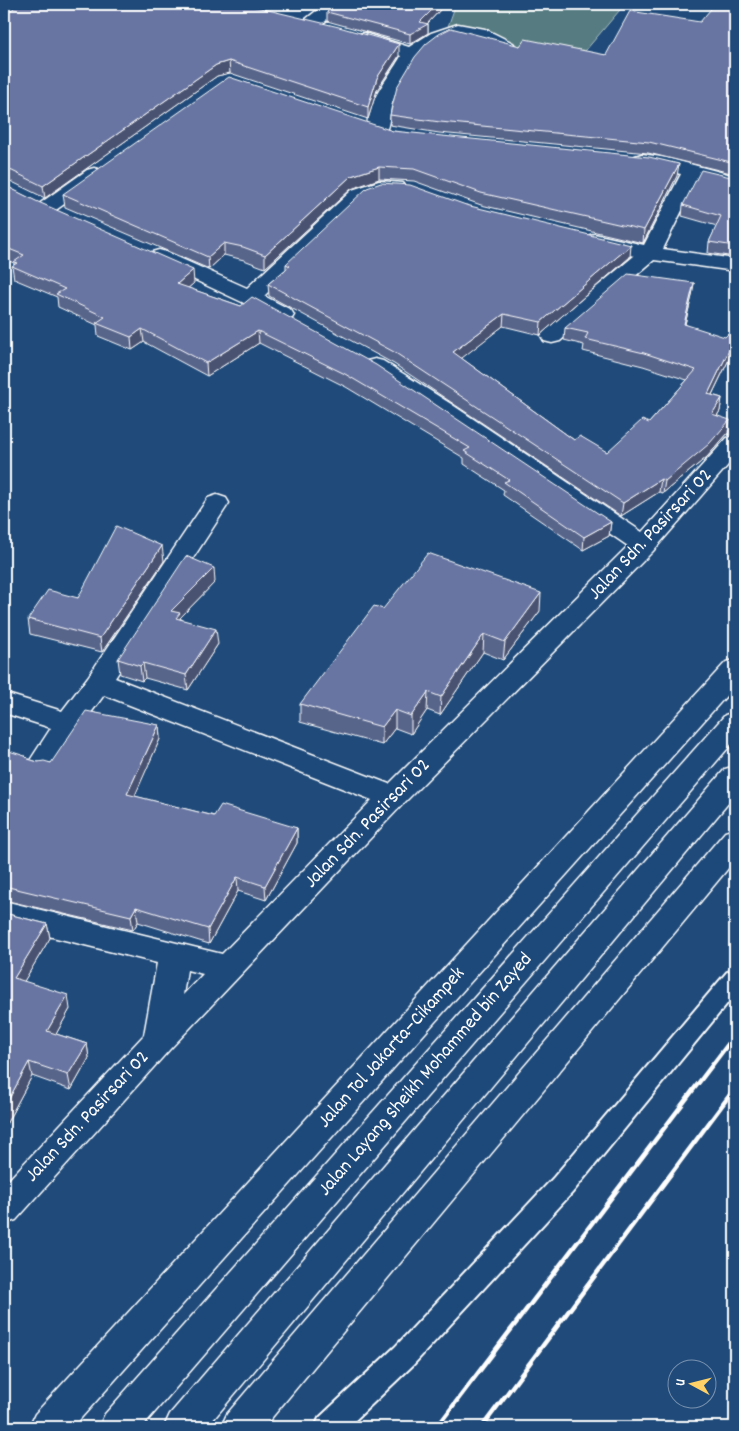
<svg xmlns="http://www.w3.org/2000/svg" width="739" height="1431" font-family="Dekko,sans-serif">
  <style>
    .green { fill: #567c82; stroke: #aabec0 }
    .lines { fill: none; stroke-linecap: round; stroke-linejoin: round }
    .lane-casing { stroke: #fff; stroke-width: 4 }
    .street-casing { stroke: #fff; stroke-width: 3 }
    .highway-casing { stroke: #fff; stroke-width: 3 }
    .lane { fill: #1f4a7a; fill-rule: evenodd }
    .street { fill: #1f4a7a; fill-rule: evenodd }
    .highway { fill: #1f4a7a; fill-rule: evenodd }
    .rail { stroke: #fff; stroke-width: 4.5 }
    .wall { fill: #59658b; stroke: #fff }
    .shaded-wall { fill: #495271; stroke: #fff }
    .building { fill: #6875a2; stroke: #fff }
    .labels { text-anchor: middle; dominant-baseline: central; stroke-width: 4; stroke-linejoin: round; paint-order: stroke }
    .street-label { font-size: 20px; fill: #fff; stroke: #1f4a7a }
  </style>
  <rect width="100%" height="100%" fill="#1f4a7a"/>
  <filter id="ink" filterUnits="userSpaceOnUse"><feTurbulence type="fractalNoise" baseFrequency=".02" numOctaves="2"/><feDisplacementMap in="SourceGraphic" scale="10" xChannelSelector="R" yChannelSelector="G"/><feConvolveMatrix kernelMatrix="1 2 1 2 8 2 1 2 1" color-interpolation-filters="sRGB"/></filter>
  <g filter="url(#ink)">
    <polygon class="green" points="456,4 625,4 580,57 446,32"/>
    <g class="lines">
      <g class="lane-casing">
        <polygon id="lane" points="735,969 735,994 572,1193 413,1365 348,1427 315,1427 319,1418 395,1347 554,1177 727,972"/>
      </g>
      <g class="street-casing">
        <g id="street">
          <path d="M325,4H345C337,15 317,30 304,27L301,23Z"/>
          <path d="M458,24L485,29L513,43L516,47L513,51C496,55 483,38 467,35C433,31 402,76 392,103C389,113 390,125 385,133L378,135L371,133C357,112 393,73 401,56L358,42L355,38L358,34L364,33L409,47L431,33Z"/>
          <polygon points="642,154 667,158 735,176 735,188 698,178 663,249 735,259 735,271 654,260 560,341 552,343 544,341 541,336 544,331 634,256 587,244 584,240 587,236 594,234 644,245 681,174 635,164 632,160 635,156"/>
          <polygon points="94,168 101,170 104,174 101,178 53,212 46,214 39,212 36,208 39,204 87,170"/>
          <polygon points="379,181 403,183 406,187 403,191 381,193 366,198 264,296 291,310 294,315 291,320 283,322 275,320 242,302 152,260 149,256 152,252 159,250 166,252 247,288 352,190"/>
          <path d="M375,359L383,361L451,404L642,532L727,438L735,436V457L653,551L403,804L170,1049L16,1220L4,1224V1185L144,1035L157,963L4,925V901L222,954L372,800L104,695L79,729L51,772L41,775L31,772L27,765L51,728L4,713V693L62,711L88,677L208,498L217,495L226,498L229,503L115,678L389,784L628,546L435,414L367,371L364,366L367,361ZM187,970L203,974L183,995Z"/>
        </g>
      </g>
      <g class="highway-casing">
        <g id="highway">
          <polygon points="735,660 735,686 73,1427 29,1427 35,1414 726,662"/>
          <polygon points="735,712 735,740 142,1427 99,1427 105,1414 725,715"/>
          <polygon points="735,766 735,795 207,1427 164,1427 170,1414 725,769"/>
          <polygon points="735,829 735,860 264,1427 221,1427 227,1414 725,832"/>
        </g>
      </g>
      <use href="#lane" class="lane"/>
      <use href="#street" class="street"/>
      <use href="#highway" class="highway"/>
      <g class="rail">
        <polyline points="437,1427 735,1035"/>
        <polyline points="482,1427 735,1088"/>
      </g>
    </g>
    <g class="wall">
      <polygon points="335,4 441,4 440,10 428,23 428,33 410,44 327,21 327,12"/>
      <polygon points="735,8 735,174 648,153 439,133 390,125 390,115 520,46 606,55 700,22"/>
      <polygon points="4,12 399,56 377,90 368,119 230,73 217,76 45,198 4,178"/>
      <polygon points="393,131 677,176 643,243 481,205 414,181 379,179 351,189 265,268 244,260 224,255 209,269 65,207 63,194"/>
      <polygon points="735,178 735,257 708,253 709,242 717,226 682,216 683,205"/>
      <polygon points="4,185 194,283 188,288 241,306 611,522 609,536 583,550 503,495 504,490 464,464 464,458 346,387 259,343 207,376 144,342 132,350 98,336 97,325 58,307 57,297 14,279 12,266 14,265 14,263 4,259"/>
      <polygon points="466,205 630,257 540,335 503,326 461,358 574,440 607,452 649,423 687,380 643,366 583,351 584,345 564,340 565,328 694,283 692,296 685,324 733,351 712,395 722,398 720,411 717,416 728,433 707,457 663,493 659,492 621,516 394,364 269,296 268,284 286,269 286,264"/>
      <polygon points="164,561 102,652 30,634 28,619"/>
      <polygon points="215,582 180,618 218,644 188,690 145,678 142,681 120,674 118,659"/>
      <polygon points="540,611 503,660 483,652 440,715 427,710 411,734 395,728 382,745 300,722 300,704"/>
      <polygon points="159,725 160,739 134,796 214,816 297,828 297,843 266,900 238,891 209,944 138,922 133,930 4,900 4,759 28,759 38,762 51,763"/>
      <polygon points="4,913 47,924 50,938 24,981 70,1009 56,1034 87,1044 89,1058 71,1090 32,1076 4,1128"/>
    </g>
    <g class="shaded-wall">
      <polygon points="4,4 10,4 4,8"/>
      <polygon points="438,4 441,4 440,10 427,24 428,24 428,33 410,44 410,34 420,22"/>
      <polygon points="399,44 399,56 377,90 368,119 368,107 377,78"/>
      <polygon points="229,61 230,73 217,76 45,198 43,186 216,65"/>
      <polygon points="679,164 677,176 643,243 644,230"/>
      <polygon points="379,167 379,179 351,189 265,268 265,255 351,176"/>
      <polygon points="224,243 224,255 209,269 208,257"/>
      <polygon points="631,245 630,257 540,335 541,322"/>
      <polygon points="193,270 194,283 178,297 177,284"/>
      <polygon points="694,283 692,296 682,336 684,324"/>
      <polygon points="504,314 503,326 453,365 453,352"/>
      <polygon points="142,329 144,342 132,350 131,337"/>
      <polygon points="258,331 259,343 207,376 206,363"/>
      <polygon points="735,338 733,351 706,407 708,394"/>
      <polygon points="722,398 720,411 710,426 712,414"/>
      <polygon points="730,420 728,433 707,457 663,493 665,481"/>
      <polygon points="661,479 659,492 621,516 623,503"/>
      <polygon points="611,522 609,536 583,550 584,537"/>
      <polygon points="162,546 164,561 102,652 100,638"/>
      <polygon points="214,568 215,582 180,618 181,628 171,611"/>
      <polygon points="541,593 540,611 503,660 505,642"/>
      <polygon points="216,629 218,644 188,690 186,675"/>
      <polygon points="484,634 483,652 440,715 441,697"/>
      <polygon points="143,663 145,678 142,681 140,666"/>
      <polygon points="428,692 427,710 411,734 411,716"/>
      <polygon points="395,710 395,728 382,745 382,727"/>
      <polygon points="159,725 160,739 129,809 127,794"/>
      <polygon points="297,828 297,843 266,900 265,886"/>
      <polygon points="237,877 238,891 209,944 208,929"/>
      <polygon points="136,907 138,922 133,930 131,916"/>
      <polygon points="47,924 50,938 17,993 14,978"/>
      <polygon points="68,995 70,1009 50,1045 47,1031"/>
      <polygon points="87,1044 89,1058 71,1090 68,1075"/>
      <polygon points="29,1062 32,1076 4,1128 4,1108"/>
    </g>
    <g class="building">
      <polygon points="19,4 243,4 339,27 399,44 377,78 368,107 229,61 216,65 43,186 4,167 4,12 10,11"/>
      <polygon points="335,4 438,4 420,22 428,24 410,34 327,12"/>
      <polygon points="715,4 735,8 735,163 649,142 440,122 390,115 397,87 415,57 426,44 439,34 451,28 520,46 525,39 606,55 630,11 700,22"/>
      <polygon points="229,77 393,131 649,157 679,164 644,230 481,193 414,169 379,167 351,176 265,255 243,247 224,243 208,257 63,194"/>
      <polygon points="701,170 735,178 735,246 709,242 721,216 683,205"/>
      <polygon points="381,183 410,185 466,205 631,245 541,322 504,314 453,352 574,440 580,436 607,452 642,420 649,423 696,370 644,353 585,339 588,333 565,328 628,274 694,283 684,324 725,337 728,334 735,338 708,394 722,398 712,414 730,420 709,444 665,481 661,479 623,503 394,352 268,284 290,266 286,264 367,188"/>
      <polygon points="4,185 36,201 193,270 177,284 241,306 252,297 376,365 611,522 584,537 504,482 509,480 464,451 470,448 345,374 258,331 206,363 142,329 131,337 96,323 105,317 56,294 65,289 12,266 17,263 14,262 24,255 4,247"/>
      <polygon points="116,526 162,546 100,638 28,619 48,590 78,598"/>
      <polygon points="428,553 541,593 505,642 484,634 441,697 428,692 411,716 395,710 382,727 300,704 374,606 383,609"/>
      <polygon points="186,556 214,568 171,611 180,613 176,618 216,629 186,675 143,663 140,666 118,659"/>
      <polygon points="86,711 159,725 127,794 214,816 221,805 297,828 265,886 237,877 208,929 136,907 131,916 4,886 4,759 9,751 25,756 28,759 38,762 44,761 51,763"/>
      <polygon points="4,913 47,924 14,978 68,995 47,1031 87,1044 68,1075 29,1062 4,1108"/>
    </g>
  </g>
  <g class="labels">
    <g class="street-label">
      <text transform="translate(651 535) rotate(-47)">Jalan Sdn. Pasirsari 02</text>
      <text transform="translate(368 824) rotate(-46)">Jalan Sdn. Pasirsari 02</text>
      <text transform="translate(392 1048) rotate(-48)">Jalan Tol Jakarta–Cikampek</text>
      <text transform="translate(426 1075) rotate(-49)">Jalan Layang Sheikh Mohammed bin Zayed</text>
      <text transform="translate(88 1117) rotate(-47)">Jalan Sdn. Pasirsari 02</text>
    </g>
  </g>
  <rect width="739" height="1431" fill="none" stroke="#1f4a7a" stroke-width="20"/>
  <rect x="10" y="10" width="719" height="1411" fill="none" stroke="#fff" stroke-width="2" filter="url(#ink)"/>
  <g transform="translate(692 1384) rotate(277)"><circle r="24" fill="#1f4a7a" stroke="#7992af"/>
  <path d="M0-4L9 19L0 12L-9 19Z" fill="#ffd166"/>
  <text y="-8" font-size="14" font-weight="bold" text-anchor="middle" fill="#ffffff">U</text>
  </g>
</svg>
